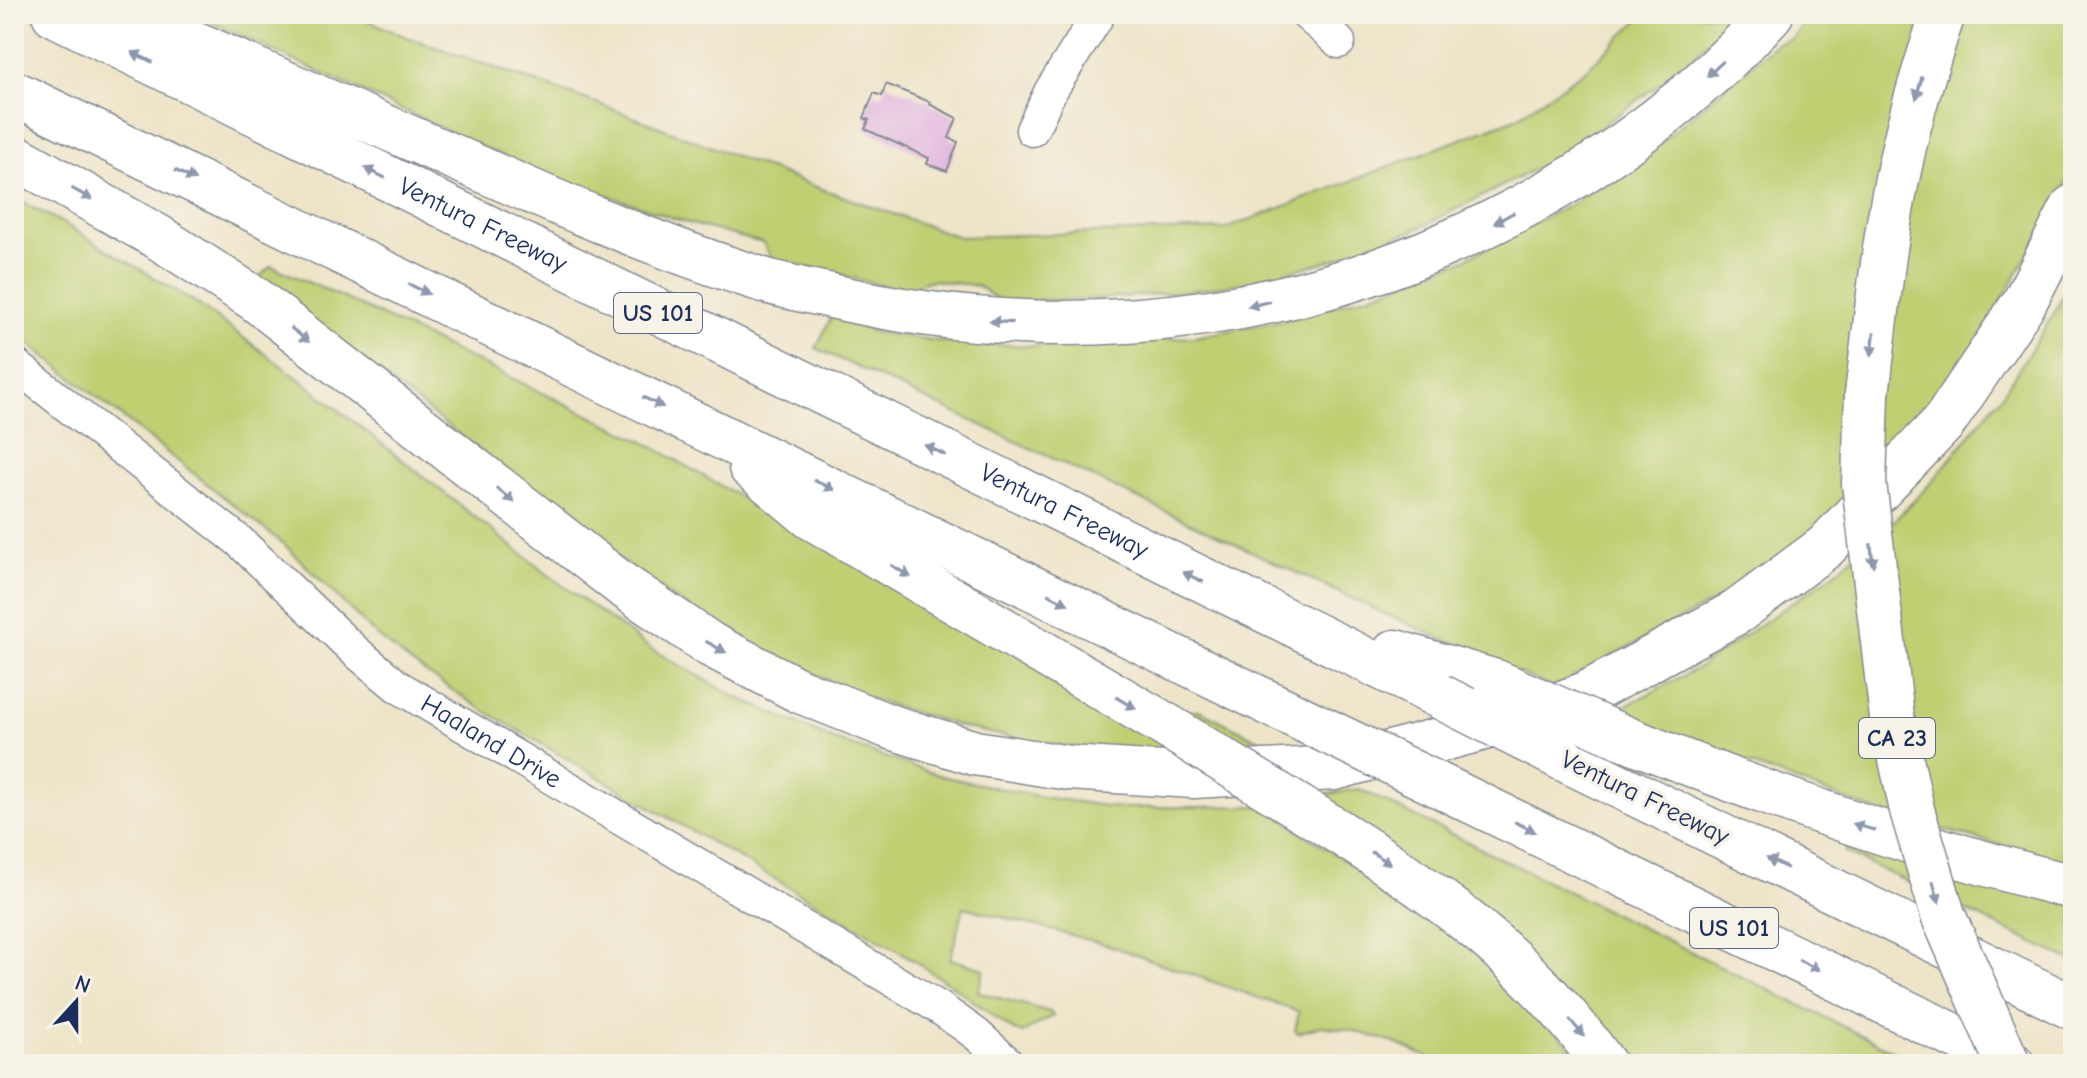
<svg xmlns="http://www.w3.org/2000/svg" width="2087" height="1078" font-family="'Comic Neue',sans-serif">
  <style>
    .green { fill: #bfcf72; stroke: #6d7f68; stroke-width: 2 }
    .building { fill: #e1b0df }
    .lines { fill: none; stroke-linecap: round; stroke-linejoin: round }
    .minor-casing { stroke: #848a93; stroke-width: 35 }
    .highway-casing { stroke: #848a93; stroke-width: 47 }
    .minor { stroke: #fff; stroke-width: 32 }
    .highway { stroke: #fff; stroke-width: 44 }
    .highway-bridge-casing { stroke: #848a93; stroke-width: 47; stroke-linecap: butt }
    .highway-bridge { stroke: #fff; stroke-width: 44 }
    .oneway { fill: #8d97ae }
    .labels { text-anchor: middle; dominant-baseline: central; stroke-width: 7; stroke-linejoin: round; paint-order: stroke }
    .shield { fill: #f7f3e8; stroke: #5d6a87; stroke-width: 2 }
    .shield-label { font-size: 24px; font-weight: bold; fill: #1b2f5e }
    .street-label { font-size: 26px; fill: #1b2f5e; stroke: #f7f3e8 }
  </style>
  <rect width="100%" height="100%" fill="#f7f3e8"/>
  <filter id="ink" filterUnits="userSpaceOnUse"><feTurbulence type="fractalNoise" baseFrequency=".0125" numOctaves="2"/><feDisplacementMap in="SourceGraphic" scale="16" xChannelSelector="R" yChannelSelector="G"/><feConvolveMatrix kernelMatrix="1 2 1 2 8 2 1 2 1" color-interpolation-filters="sRGB"/></filter>
  <filter id="wash" filterUnits="userSpaceOnUse"><feTurbulence type="fractalNoise" baseFrequency=".006" numOctaves="4" result="noise"/><feDisplacementMap in="SourceGraphic" scale="32" xChannelSelector="R" yChannelSelector="G"/><feGaussianBlur stdDeviation="1.8" result="paint"/><feColorMatrix in="noise" values="0 0 0 0 0 0 0 0 0 0 0 0 0 0 0 0 0 1.4 0 .05"/><feComposite in="paint" operator="in"/></filter>
  <g filter="url(#wash)">
    <rect width="100%" height="100%" fill="#eee4c8"/>
    <g class="green">
      <polygon points="193,14 353,14 404,36 602,105 816,187 959,237 1225,229 1516,118 1587,69 1645,14 1734,14 1684,66 1561,156 1419,228 1342,257 1252,282 1183,292 1087,300 999,301 978,286 932,280 901,290 772,259 763,243 685,222 531,169"/>
      <polygon points="1810,14 2073,14 2073,166 2058,203 1954,383 1813,533 1732,592 1553,688 1370,607 816,348 832,316 874,332 946,342 1029,346 1195,337 1290,319 1373,294 1461,261 1572,204 1660,143 1776,44 1793,38"/>
      <polygon points="14,198 59,221 192,300 302,381 551,577 651,649 736,697 834,740 945,777 1037,796 1118,808 1263,806 1471,945 1587,1064 1442,1064 1398,1044 1351,1030 1321,1026 1297,1033 1295,1030 1299,1012 1108,945 964,907 950,959 984,969 978,992 1050,1012 1053,1016 1023,1033 1014,1031 960,991 899,951 483,710 414,665 376,635 286,546 14,332"/>
      <polygon points="271,266 342,297 643,441 905,593 1170,716 1199,710 1281,751 1168,755 1094,751 1035,742 966,728 864,697 738,638 652,584 317,325 260,276"/>
      <polygon points="2073,277 2073,865 1876,811 1612,713 1698,668 1832,575 1893,522 1931,483 2002,395 2053,315"/>
      <polygon points="1359,789 1920,1064 1621,1064 1308,797"/>
      <polygon points="1848,834 2073,902 2073,962 1845,852"/>
    </g>
    <g id="blocks">
      <polygon class="building" points="886,84 930,102 929,104 957,118 949,138 958,142 947,171 927,164 929,158 865,129 869,120 864,118 874,93 882,96"/>
    </g>
  </g>
  <g filter="url(#ink)">
    <use href="#blocks" fill-opacity="0" stroke="#848a93" stroke-width="2"/>
    <g class="lines">
      <g class="minor-casing">
        <g id="minor">
          <polyline points="1306,14 1339,42"/>
          <polyline points="1032,130 1050,92 1099,14"/>
          <path id="s1" d="M14,364L239,541L355,651L397,686L938,1007L976,1034L1009,1064"/>
        </g>
      </g>
      <g class="highway-casing">
        <g id="highway">
          <path id="s2" d="M54,14L1439,696"/>
          <path d="M128,14C235,61 342,108 449,155C550,200 652,245 757,278C780,286 804,290 827,295C1027,342 1236,331 1427,252C1557,198 1676,119 1771,14"/>
          <polyline points="14,93 1306,721"/>
          <polyline points="14,156 158,237 255,299 621,584 711,645 800,691 888,726 975,753 1069,768 1194,776 1334,768 1525,717 1586,694 1737,612 1825,547 1944,422 2024,303 2073,207"/>
          <path d="M1867,394C1877,314 1884,234 1902,156C1912,108 1927,61 1943,14"/>
          <polyline points="751,467 811,517 1172,729"/>
          <polyline points="1395,652 1496,682"/>
          <path d="M1618,735C1766,796 1917,848 2073,887"/>
          <polyline points="1564,759 2073,1008"/>
          <polyline points="1455,793 2012,1064"/>
          <path d="M1315,817C1429,887 1525,954 1604,1064"/>
        </g>
      </g>
      <use href="#minor" class="minor"/>
      <use href="#highway" class="highway"/>
      <g class="highway-bridge-casing">
        <g id="highway-bridge">
          <polyline points="1867,394 1864,483 1892,717 1912,810 1943,915 2008,1064"/>
          <polyline points="1496,682 1618,735"/>
          <polyline points="1439,696 1564,759"/>
          <polyline points="1306,721 1455,793"/>
          <polyline points="1172,729 1315,817"/>
        </g>
      </g>
      <use href="#highway-bridge" class="highway-bridge"/>
    </g>
    <defs><path id="oneway-solid" d="M-6-.8H1V-3.2L6.5 0L1 3.2V.8H-6Z" transform="scale(2)"/></defs>
    <g class="oneway">
      <use href="#oneway-solid" transform="translate(142 57) rotate(-154)"/>
      <use href="#oneway-solid" transform="translate(1715 69) rotate(137)"/>
      <use href="#oneway-solid" transform="translate(1919 88) rotate(105)"/>
      <use href="#oneway-solid" transform="translate(375 173) rotate(-154)"/>
      <use href="#oneway-solid" transform="translate(185 175) rotate(26)"/>
      <use href="#oneway-solid" transform="translate(82 194) rotate(29)"/>
      <use href="#oneway-solid" transform="translate(1504 218) rotate(151)"/>
      <use href="#oneway-solid" transform="translate(419 289) rotate(26)"/>
      <use href="#oneway-solid" transform="translate(1259 304) rotate(168)"/>
      <use href="#oneway-solid" transform="translate(1001 322) rotate(-177)"/>
      <use href="#oneway-solid" transform="translate(300 335) rotate(38)"/>
      <use href="#oneway-solid" transform="translate(1873 344) rotate(97)"/>
      <use href="#oneway-solid" transform="translate(653 402) rotate(26)"/>
      <use href="#oneway-solid" transform="translate(935 450) rotate(-154)"/>
      <use href="#oneway-solid" transform="translate(824 485) rotate(26)"/>
      <use href="#oneway-solid" transform="translate(505 495) rotate(38)"/>
      <use href="#oneway-solid" transform="translate(1872 555) rotate(84)"/>
      <use href="#oneway-solid" transform="translate(901 571) rotate(31)"/>
      <use href="#oneway-solid" transform="translate(1193 577) rotate(-154)"/>
      <use href="#oneway-solid" transform="translate(1058 599) rotate(26)"/>
      <use href="#oneway-solid" transform="translate(716 647) rotate(29)"/>
      <use href="#oneway-solid" transform="translate(1126 703) rotate(30)"/>
      <use href="#oneway-solid" transform="translate(1525 827) rotate(26)"/>
      <use href="#oneway-solid" transform="translate(1864 827) rotate(-163)"/>
      <use href="#oneway-solid" transform="translate(1381 858) rotate(32)"/>
      <use href="#oneway-solid" transform="translate(1777 863) rotate(-154)"/>
      <use href="#oneway-solid" transform="translate(1936 892) rotate(74)"/>
      <use href="#oneway-solid" transform="translate(1809 965) rotate(26)"/>
      <use href="#oneway-solid" transform="translate(1577 1028) rotate(49)"/>
    </g>
  </g>
  <g class="labels">
    <g class="shield">
      <rect x="614" y="293" width="88" height="40" rx="6"/>
      <rect x="1859" y="718" width="76" height="40" rx="6"/>
      <rect x="1690" y="908" width="88" height="40" rx="6"/>
    </g>
    <g class="shield-label">
      <text x="658" y="313">US 101</text>
      <text x="1897" y="738">CA 23</text>
      <text x="1734" y="928">US 101</text>
    </g>
    <g class="street-label">
      <text stroke="none"><textPath href="#s2" startOffset="478">Ventura Freeway</textPath></text>
      <text stroke="none"><textPath href="#s2" startOffset="1126">Ventura Freeway</textPath></text>
      <text stroke="none"><textPath href="#s1" startOffset="610">Haaland Drive</textPath></text>
      <text transform="translate(1645 798) rotate(26)">Ventura Freeway</text>
    </g>
  </g>
  <rect width="2087" height="1078" fill="none" stroke="#f7f3e8" stroke-width="48"/>
  <g transform="translate(76 1002) rotate(21)" stroke="#f7f3e8" stroke-width="6" paint-order="stroke">
  <path d="M0-6L14 30L0 20L-14 30Z" fill="#1b2f5e"/>
  <text y="-12" font-size="22" font-weight="bold" text-anchor="middle" fill="#1b2f5e">N</text>
  </g>
</svg>
